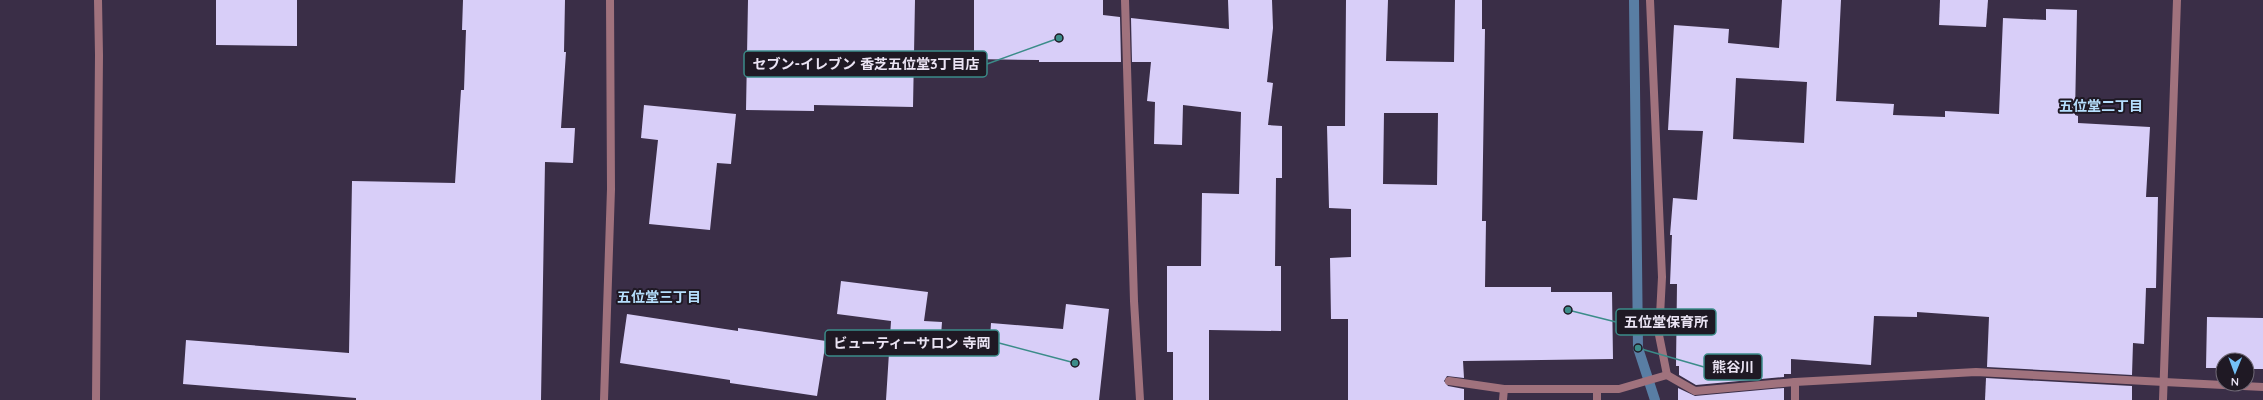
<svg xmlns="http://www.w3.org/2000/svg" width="2263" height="400" font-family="Quicksand,'Noto Sans JP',sans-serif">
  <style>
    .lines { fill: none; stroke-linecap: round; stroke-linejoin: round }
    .stream { stroke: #597ea4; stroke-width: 10 }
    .building { fill: #d8cef8; fill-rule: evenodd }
    .service { stroke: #a0727d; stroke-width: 8 }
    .minor { stroke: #a0727d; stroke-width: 8 }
    .labels { text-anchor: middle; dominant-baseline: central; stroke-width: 4; stroke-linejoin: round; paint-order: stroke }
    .neighbourhood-label { font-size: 14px; font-weight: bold; fill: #b6dffd; stroke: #1f1924 }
    .leader { fill: none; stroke: #3b8c89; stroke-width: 1.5 }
    .callout-dot { fill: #3b8c89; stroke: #1f1924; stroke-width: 1.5 }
    .callout { fill: #1f1924; stroke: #3b8c89; stroke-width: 1.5 }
    .callout-label { font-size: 14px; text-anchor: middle; font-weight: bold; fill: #ebe4f4 }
  </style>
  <rect width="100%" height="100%" fill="#3a2e47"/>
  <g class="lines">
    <polyline class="stream" points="1634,0 1638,348 1655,400"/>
  </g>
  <g class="building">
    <polygon points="216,0 297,0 297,46 216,45"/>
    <polygon points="463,0 565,0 564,52 566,52 561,128 575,128 573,163 545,162 541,400 356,400 356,398 183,384 186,340 349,353 352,181 455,183 461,90 464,90 466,30 462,30"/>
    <polygon points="748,0 915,0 913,107 814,105 814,111 746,110"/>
    <polygon points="974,0 1103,0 1103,15 1120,17 1121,62 1039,62 1039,60 974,59"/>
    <polygon points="1228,0 1272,0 1273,28 1267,82 1273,83 1268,125 1282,126 1282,178 1276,178 1275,266 1281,266 1281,331 1209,330 1209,400 1173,400 1173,352 1167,352 1167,266 1201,266 1202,193 1239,194 1241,112 1183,105 1182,145 1154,144 1155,102 1147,101 1151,62 1132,62 1131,18 1229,29"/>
    <path d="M1346,0H1388L1386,61L1454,62L1455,0H1482V29H1485L1482,221H1486L1485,287H1551V292H1612L1613,359L1463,361L1464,378L1447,376L1444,381L1448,386L1464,389V400H1348V319H1331L1330,258L1351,257V209L1329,208L1327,126H1345ZM1384,113H1438L1437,185L1383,184Z"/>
    <path d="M1782,0H1841L1836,101L1894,104L1893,115L1945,117V111L1999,114L2003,18L2046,20V9L2077,10L2075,115L2078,116V123L2150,127L2146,197H2158L2156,288H2146L2144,344L2133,343L2132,375L1987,367L1989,317L1917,312V317L1874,316L1871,365L1791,359V374H1784V377L1696,385L1679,375V366H1676L1677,284H1670L1672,235H1670L1673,198L1697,200L1703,131L1668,130L1674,25L1729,29L1728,43L1779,48ZM1736,78L1807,82L1804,143L1733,139Z"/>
    <polygon points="1940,0 1988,0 1986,27 1939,25"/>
    <polygon points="644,105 736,114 731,164 717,163 710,230 649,224 658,140 641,138"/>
    <polygon points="841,281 928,292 924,321 942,322 941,336 990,339 991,323 1063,329 1066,304 1109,309 1099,400 886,400 891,321 837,314"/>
    <polygon points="627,314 738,331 738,328 826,341 817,396 730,383 730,380 620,363"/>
    <polygon points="2207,317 2263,318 2263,369 2247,369 2247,360 2223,360 2223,368 2206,368"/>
    <polygon points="1986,378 2132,386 2132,400 1985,400"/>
    <polygon points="1678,388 1695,396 1784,388 1784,400 1678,400"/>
  </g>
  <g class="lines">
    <g class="service">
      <polyline points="2164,382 2263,387"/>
      <polyline points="1795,400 1795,382"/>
    </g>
    <g class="minor">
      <polyline points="1125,0 1134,301 1140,400"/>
      <polyline points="1650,0 1662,277 1659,335 1667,375"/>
      <polyline points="1449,381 1504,389 1619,389 1667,375 1695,391 1795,382 1976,372 2164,382"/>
      <polyline points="96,400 99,55 98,0"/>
      <polyline points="604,400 611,189 610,0"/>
      <polyline points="1503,400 1504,389"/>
      <polyline points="1597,400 1597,389"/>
      <polyline points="2163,400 2177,0"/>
    </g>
  </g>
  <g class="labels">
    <g class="neighbourhood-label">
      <text x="2101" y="106">五位堂二丁目</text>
      <text x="659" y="297">五位堂三丁目</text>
    </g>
  </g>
  <path class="leader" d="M1059 38L987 64M1568 310L1616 322M1075 363L999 343M1638 348L1704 367"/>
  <g class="callout-dot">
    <circle cx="1059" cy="38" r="4"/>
    <circle cx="1568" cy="310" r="4"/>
    <circle cx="1075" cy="363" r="4"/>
    <circle cx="1638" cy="348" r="4"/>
  </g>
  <g class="callout">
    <rect x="744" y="51" width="243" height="26" rx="4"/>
    <rect x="1616" y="309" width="100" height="26" rx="4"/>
    <rect x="825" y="330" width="174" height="26" rx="4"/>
    <rect x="1704" y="354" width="58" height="26" rx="4"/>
  </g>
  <g class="callout-label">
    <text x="866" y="69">セブン-イレブン 香芝五位堂3丁目店</text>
    <text x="1666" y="327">五位堂保育所</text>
    <text x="912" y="348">ビューティーサロン 寺岡</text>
    <text x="1733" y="372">熊谷川</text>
  </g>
  <g transform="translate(2235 372) rotate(181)"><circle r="19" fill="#1f1924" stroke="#716a77"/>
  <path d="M0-3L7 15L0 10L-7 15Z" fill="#73c1f6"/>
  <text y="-6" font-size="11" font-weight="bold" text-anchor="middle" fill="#ebe4f4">N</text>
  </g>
</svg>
